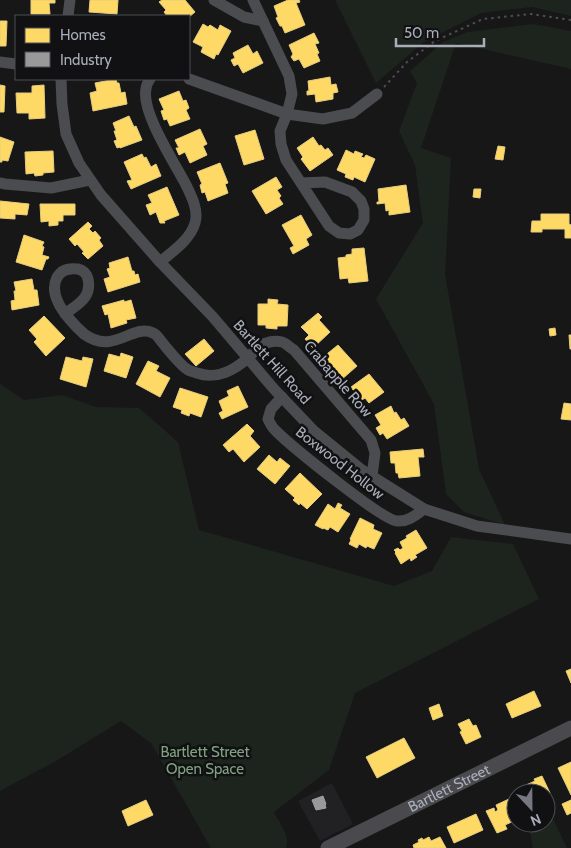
<svg xmlns="http://www.w3.org/2000/svg" width="571" height="848" font-family="Cabin,sans-serif">
  <style>
    .built { fill: #212123 }
    .green { fill: #1d241e }
    .homes { fill: #ffd966; stroke: #e5cc7f }
    .industry { fill: #999; stroke: #9e9fa2 }
    .lines { fill: none; stroke-linecap: round; stroke-linejoin: round }
    .path { stroke: #4d4e52; stroke-width: 2; stroke-dasharray: 2.5 4; stroke-linecap: butt }
    .street { stroke: #4b4c50; stroke-width: 11 }
    .secondary { stroke: #4a4a4e; stroke-width: 15 }
    .labels { text-anchor: middle; dominant-baseline: central; stroke-width: 5; stroke-linejoin: round; paint-order: stroke }
    .street-label { font-size: 15px; fill: #a8adb8; stroke: #111113 }
    .park-label { font-size: 15px; fill: #7fa381; stroke: #111113 }
  </style>
  <rect width="100%" height="100%" fill="#171717"/>
  <polygon class="built" points="332,783 353,824 320,841 298,801"/>
  <g class="green">
    <polygon points="335,0 571,0 571,16 532,7 481,13 424,42 376,83"/>
    <polygon points="533,24 571,31 571,69 456,43 421,148 451,158 445,274 479,469 505,525 464,512 446,494 434,404 376,299 423,223 415,165 399,131 417,83 410,71 443,42 468,32"/>
    <path d="M0,384L24,400L62,395L96,407L139,408L178,442L199,530L394,586L432,571L451,537L513,544L539,599L355,693L329,770L274,812C279,823 291,836 286,848H211L151,743L121,721L56,761L0,791Z"/>
    <polygon points="552,817 567,848 533,848 529,825 535,823 546,823 546,819"/>
  </g>
  <g class="homes">
    <polygon points="31,0 55,0 55,3 49,3 50,14 31,14"/>
    <polygon points="90,0 118,0 117,14 89,12"/>
    <polygon points="162,0 185,0 195,12 189,17 167,16 164,12 166,10 159,2"/>
    <polygon points="288,0 299,0 300,2 296,3 305,25 285,33 282,26 280,26 276,18 278,17 274,6"/>
    <polygon points="0,21 7,21 6,46 0,46"/>
    <polygon points="203,24 208,27 210,25 218,30 220,25 231,31 218,55 216,54 214,59 201,52 203,47 193,42"/>
    <polygon points="314,33 319,43 315,44 319,53 317,54 320,61 304,68 299,59 294,61 291,57 293,54 289,45"/>
    <polygon points="248,45 253,54 257,51 263,63 243,73 238,64 234,66 231,60 235,58 233,53"/>
    <polygon points="330,77 331,85 336,84 338,92 333,93 333,99 316,102 315,94 307,95 307,91 309,91 308,81"/>
    <polygon points="116,79 117,83 119,83 121,93 125,92 127,104 93,111 90,93 97,91 95,83"/>
    <polygon points="0,85 5,86 4,112 0,112"/>
    <polygon points="44,85 45,118 29,119 29,113 17,113 16,93 32,93 32,86"/>
    <polygon points="179,91 183,101 186,100 189,108 186,110 190,119 170,126 167,119 164,120 161,111 164,110 159,99"/>
    <polygon points="129,116 134,127 136,126 142,140 120,148 120,147 117,148 114,141 117,140 114,131 116,131 113,123"/>
    <polygon points="200,129 207,144 203,146 207,155 190,163 185,152 179,155 176,148 179,148 175,140"/>
    <polygon points="255,130 264,159 244,165 235,136"/>
    <polygon points="0,137 14,142 8,161 2,160 2,162 0,162"/>
    <polygon points="313,137 319,146 321,145 325,150 328,148 333,155 310,171 301,159 303,157 297,148"/>
    <polygon points="498,146 505,147 503,160 495,159"/>
    <polygon points="346,150 354,154 355,151 363,154 361,157 364,158 366,155 375,159 365,182 354,177 353,180 345,177 346,174 337,170"/>
    <polygon points="53,151 54,172 43,173 43,175 35,176 34,173 26,174 25,152"/>
    <polygon points="142,154 144,158 146,157 151,167 156,164 161,176 131,189 127,181 132,180 124,162"/>
    <polygon points="220,163 228,183 225,184 228,193 208,201 205,192 202,193 200,185 202,184 197,172"/>
    <polygon points="276,177 282,187 277,190 281,196 279,198 283,204 266,214 252,191"/>
    <polygon points="406,185 410,212 389,215 389,210 386,211 385,203 377,204 377,202 379,202 378,189"/>
    <polygon points="167,187 179,215 164,221 165,223 160,223 156,212 150,215 146,205 152,203 148,195"/>
    <polygon points="474,189 481,189 480,198 473,197"/>
    <polygon points="0,201 29,204 27,215 15,214 15,219 0,218"/>
    <polygon points="40,204 75,204 75,215 63,215 63,221 58,221 58,225 49,226 49,221 41,222"/>
    <polygon points="541,214 569,214 569,224 571,225 571,238 565,238 565,229 542,229 542,232 531,232 532,221 541,221"/>
    <polygon points="301,215 312,235 306,239 309,245 293,254 290,248 294,246 282,225"/>
    <polygon points="88,222 92,226 89,229 93,233 95,231 101,238 99,240 103,246 88,259 82,253 84,252 77,244 75,246 69,239"/>
    <polygon points="24,235 44,242 42,246 44,247 42,255 49,257 48,259 46,259 42,270 16,262"/>
    <polygon points="364,248 368,281 349,283 348,278 340,279 338,258 346,257 346,255 352,254 352,249"/>
    <polygon points="128,257 132,271 134,271 135,275 138,274 140,282 108,292 104,279 110,277 107,269 110,268 109,263"/>
    <polygon points="32,279 34,290 37,290 39,305 12,310 11,301 15,300 14,291 16,291 14,282"/>
    <polygon points="268,299 278,300 277,304 288,305 287,326 277,326 277,329 266,328 266,325 258,325 258,304 268,304"/>
    <polygon points="124,300 124,302 131,300 136,318 126,320 127,323 111,328 108,314 105,315 102,306"/>
    <polygon points="318,313 322,317 319,320 330,332 313,348 305,339 309,335 301,327"/>
    <polygon points="44,316 65,338 46,356 34,342 37,339 29,330"/>
    <polygon points="555,328 556,335 550,336 549,329"/>
    <polygon points="569,335 571,335 571,349 570,349"/>
    <polygon points="204,339 214,351 196,366 185,354"/>
    <polygon points="338,345 357,366 341,380 335,373 332,376 326,369 329,367 322,358"/>
    <polygon points="121,353 133,357 126,378 104,371 109,354 120,357"/>
    <polygon points="66,357 82,361 83,357 93,359 86,387 60,379"/>
    <polygon points="148,361 159,366 156,371 170,378 160,397 136,384"/>
    <polygon points="369,374 384,392 369,403 365,398 359,402 356,399 359,398 351,387"/>
    <polygon points="238,386 248,407 222,419 219,413 223,411 219,401 229,396 227,391"/>
    <polygon points="180,388 208,397 201,417 190,413 189,416 181,413 182,410 173,407"/>
    <polygon points="564,403 571,404 571,420 561,419"/>
    <polygon points="391,406 394,413 396,412 401,420 404,418 409,426 387,439 383,433 380,435 376,428 381,425 375,415"/>
    <polygon points="247,424 254,431 250,436 260,447 244,462 233,449 229,452 223,445"/>
    <polygon points="423,449 424,457 418,457 420,476 399,478 398,473 396,473 395,463 391,463 390,452"/>
    <polygon points="269,455 277,462 280,458 290,466 275,484 257,469"/>
    <polygon points="300,473 322,494 307,509 300,503 299,505 293,500 295,498 285,489"/>
    <polygon points="338,503 342,505 340,508 350,514 338,532 330,527 328,530 323,528 323,529 315,525 328,504 335,509"/>
    <polygon points="360,518 374,525 373,529 382,533 374,549 367,546 366,548 359,544 357,548 349,544 351,540 350,539"/>
    <polygon points="416,530 427,548 415,555 417,557 411,561 410,558 401,564 395,553 396,552 394,550 398,548 400,550 403,548 400,542 407,538 406,536"/>
    <polygon points="571,669 571,683 566,671"/>
    <polygon points="534,691 541,706 512,718 506,704"/>
    <polygon points="439,704 443,716 433,720 429,708"/>
    <polygon points="469,719 473,726 476,725 481,737 466,744 460,732 462,731 458,724"/>
    <polygon points="404,738 415,758 377,778 366,757"/>
    <polygon points="571,762 571,795 558,768"/>
    <polygon points="542,776 550,793 546,795 546,793 529,793 526,785 535,781 534,779"/>
    <polygon points="509,799 516,815 516,820 505,825 507,829 497,833 486,811 494,808 495,812 498,810 496,805"/>
    <polygon points="146,800 153,815 128,826 122,811"/>
    <polygon points="571,800 571,813 567,815 562,804"/>
    <polygon points="476,814 483,830 454,843 447,827"/>
    <polygon points="429,837 431,841 440,837 446,848 414,848 413,845 419,842 418,840 422,838 423,840"/>
  </g>
  <polygon class="industry" points="323,796 326,804 325,805 326,808 316,810 312,800"/>
  <g class="lines">
    <polyline class="path" points="384,87 407,62 435,41 483,19 531,14 571,20"/>
    <g class="street">
      <polyline points="214,0 244,17 263,21"/>
      <polyline points="253,0 289,76 292,94 287,114 280,131 281,144 286,160 329,226 339,233 350,234 358,230 364,220 364,209 361,201 352,192 325,182 301,183"/>
      <polyline points="68,16 70,0"/>
      <polyline points="0,62 16,64"/>
      <polyline points="61,79 62,104 66,134 79,163 101,195 160,262 213,317 274,389 314,431 362,470 424,509 477,526 571,539"/>
      <path d="M150,79C148,82 146,86 146,89C141,112 174,162 185,183C191,195 199,210 195,223C190,240 173,251 160,262"/>
      <polyline points="189,79 287,114 323,119 352,113 377,94"/>
      <polyline points="0,183 5,184 51,188 90,180"/>
      <path d="M65,314C78,304 92,298 88,279C87,274 83,270 78,269C56,266 50,285 58,302C62,312 76,327 84,334C114,356 132,323 153,333C156,334 159,338 161,341C167,348 180,365 187,369C189,371 194,372 197,373C216,380 235,370 249,357C252,354 256,349 260,346C266,342 275,340 282,342C286,343 290,348 294,350L371,440L375,453L372,476"/>
      <path d="M282,397L271,409L268,419C270,423 272,428 276,431C291,446 382,520 397,521C408,522 416,515 424,509"/>
    </g>
    <path class="secondary" id="s1" d="M328,848L571,728"/>
  </g>
  <g class="labels">
    <g class="street-label">
      <text transform="translate(272 362) rotate(48)">Bartlett Hill Road</text>
      <text transform="translate(338 379) rotate(49)">Crabapple Row</text>
      <text transform="translate(340 463) rotate(38)">Boxwood Hollow</text>
      <text stroke="none"><textPath href="#s1" startOffset="135">Bartlett Street</textPath></text>
    </g>
    <g class="park-label">
      <text x="205" y="752">Bartlett Street<tspan x="205" dy="17">Open Space</tspan></text>
    </g>
  </g>
  <rect x="15" y="15" width="175" height="65" fill="#111113" stroke="#4d4f55"/>
  <rect x="25" y="28" width="25" height="15" fill="#ffd966" stroke="#4d4f55"/>
  <text x="60" y="40" font-size="15" fill="#a8adb8">Homes</text>
  <rect x="25" y="52" width="25" height="15" fill="#999999" stroke="#4d4f55"/>
  <text x="60" y="65" font-size="15" fill="#a8adb8">Industry</text>
  <g transform="translate(531 808) rotate(158)"><circle r="24" fill="#111113" stroke="#4d4f55"/>
  <path d="M0-4L9 19L0 12L-9 19Z" fill="#757880"/>
  <text y="-8" font-size="14" font-weight="bold" text-anchor="middle" fill="#a8adb8">N</text>
  </g>
  <path d="M396 38v8h88v-8" fill="none" stroke="#a8adb8" stroke-width="2.5"/>
  <text x="404" y="38" font-size="15" fill="#a8adb8" stroke="#111113" stroke-width="4" paint-order="stroke">50 m</text>
</svg>
